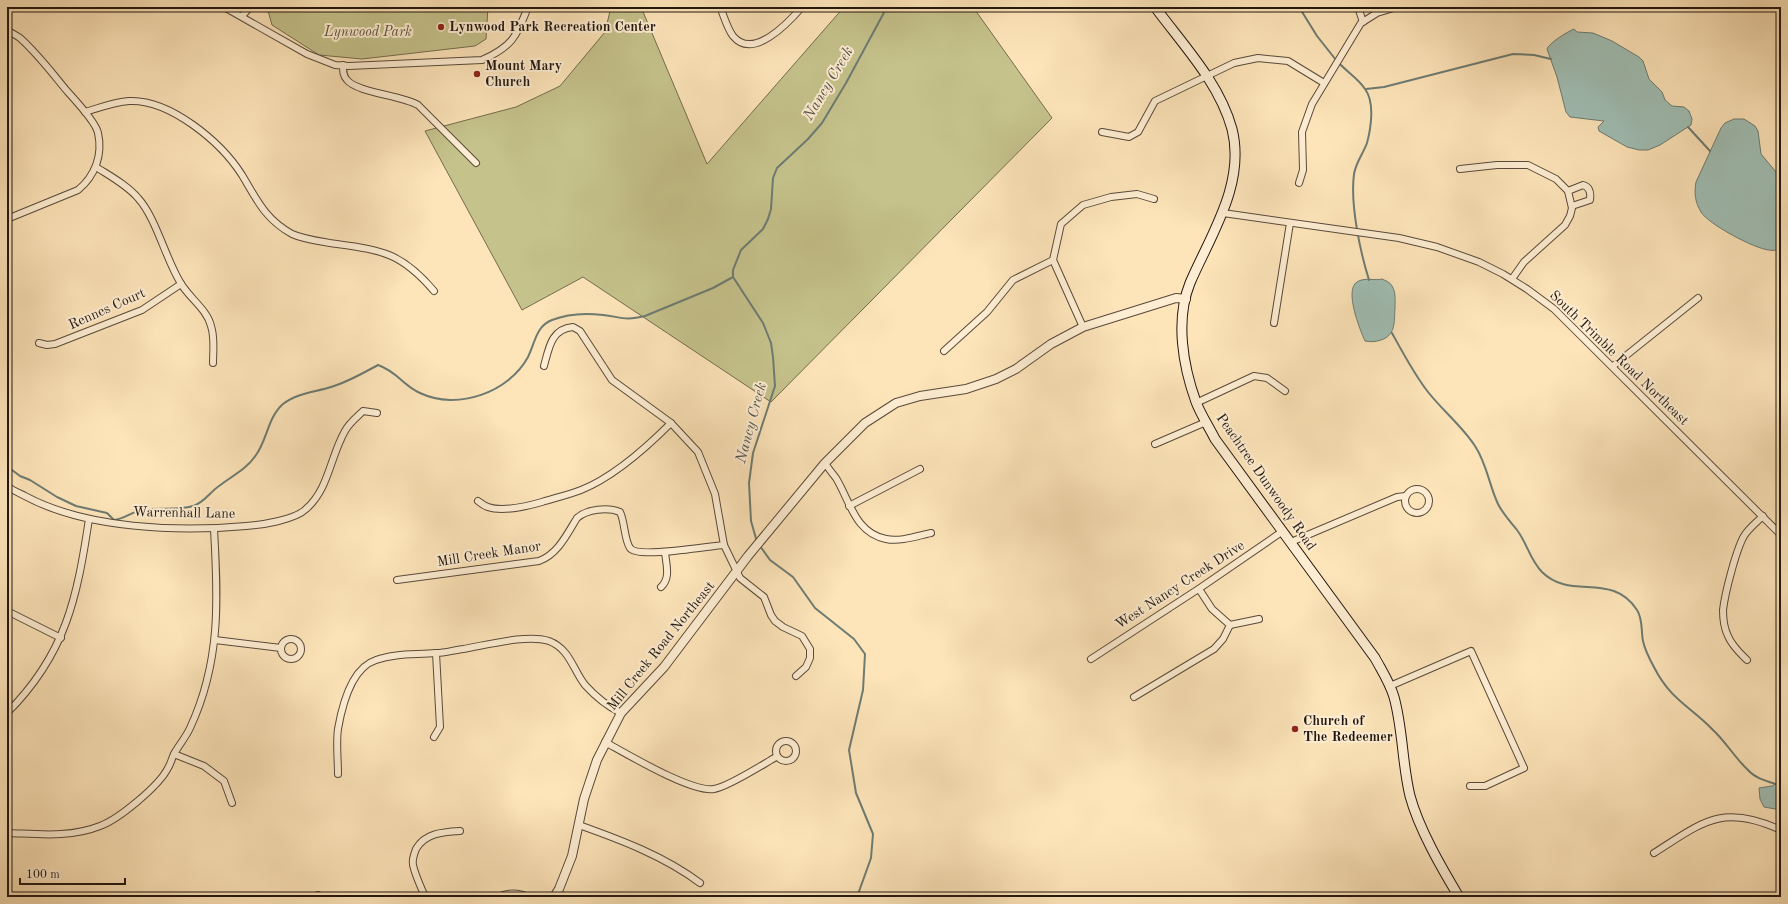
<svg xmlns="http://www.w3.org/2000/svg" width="1788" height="904" font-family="'Old Standard TT',serif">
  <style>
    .green { fill: #c5c28b; stroke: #736c4e }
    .water { fill: #a0beb4; stroke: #6d7b72 }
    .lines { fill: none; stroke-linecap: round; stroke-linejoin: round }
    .stream { stroke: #6d7b72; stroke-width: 2 }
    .minor-casing { stroke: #584a3a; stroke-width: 8 }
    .tertiary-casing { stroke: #584a3a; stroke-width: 10 }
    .secondary-casing { stroke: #211710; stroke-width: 11 }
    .minor { stroke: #feedd2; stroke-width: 6 }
    .tertiary { stroke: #feedd2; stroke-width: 8 }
    .secondary { stroke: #feedd2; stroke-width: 9 }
    .poi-dot { fill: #8f2418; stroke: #feedd2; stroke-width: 1.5 }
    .labels { text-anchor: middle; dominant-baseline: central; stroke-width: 4; stroke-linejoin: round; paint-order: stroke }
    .poi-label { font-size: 14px; font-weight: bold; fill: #211710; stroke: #feedd2; text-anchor: start }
    .park-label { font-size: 14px; font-style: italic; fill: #5a533b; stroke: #feedd2 }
    .street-label { font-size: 14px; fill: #211710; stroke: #feedd2 }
    .water-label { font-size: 15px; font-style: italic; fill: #4d5149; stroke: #feedd2 }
  </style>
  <rect width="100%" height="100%" fill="#fde4b9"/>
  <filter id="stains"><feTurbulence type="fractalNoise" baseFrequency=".005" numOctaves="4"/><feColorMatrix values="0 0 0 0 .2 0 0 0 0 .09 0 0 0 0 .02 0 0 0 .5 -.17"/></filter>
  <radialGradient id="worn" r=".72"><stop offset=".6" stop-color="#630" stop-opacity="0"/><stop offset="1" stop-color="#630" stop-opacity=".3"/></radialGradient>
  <g class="green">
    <polygon points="267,7 488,7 486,39 475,46 362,59 319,55 272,25"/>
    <polygon points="611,7 641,7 707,164 844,7 973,7 1052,118 771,402 583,277 522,310 425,131 516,107 560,86 605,32"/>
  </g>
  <g class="water">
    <path d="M1574,29L1577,32L1593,33L1612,41L1639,57L1643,61L1649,79L1662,92L1665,100L1672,106L1684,107L1689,111L1692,119L1691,125L1660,145L1648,150H1639L1627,147L1599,131L1598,127L1604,121L1570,117L1566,112L1557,77L1547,49C1549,43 1567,32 1574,29Z"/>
    <path d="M1734,119H1744L1755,126L1758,131L1761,154L1781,178V249C1777,250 1773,251 1769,250C1755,249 1708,224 1701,212C1695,202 1694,193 1696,182L1721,128L1725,123Z"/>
    <path d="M1382,279C1386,281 1390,282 1392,286C1396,292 1395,301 1395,308C1394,322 1396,335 1381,340C1375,342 1371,342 1365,341C1360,330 1344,290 1357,282C1364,277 1375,281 1382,279Z"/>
    <polygon points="1781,780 1781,810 1764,807 1760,799 1759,788 1772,786"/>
  </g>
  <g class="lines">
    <g class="stream">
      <polyline points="1299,7 1317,36 1336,60"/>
      <path d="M1339,63C1347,72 1359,79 1365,89C1375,102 1371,128 1367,143C1363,154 1356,162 1354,174C1350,204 1360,251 1369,280"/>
      <polyline points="1366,89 1384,87 1513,54 1534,55 1551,59"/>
      <polyline points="1688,127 1710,151"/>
      <path d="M1392,333C1403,353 1414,374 1428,392C1443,411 1462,426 1475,446C1487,464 1489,485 1498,504C1503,514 1510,521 1517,530C1527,543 1530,560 1542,572C1571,601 1612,571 1637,610C1643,619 1641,631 1643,641C1645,651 1650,660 1655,669C1671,700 1691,707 1713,730C1726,742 1735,758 1748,770C1755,778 1766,781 1776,784"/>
      <path d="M7,463L12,470L20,476L30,480L57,497L76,506L107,513L114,520C125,519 131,512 142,510C159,507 176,511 193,506C204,503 210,492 219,486C232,476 247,469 256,455C267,440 268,417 283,404C297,393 315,392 331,387C348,382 363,373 378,365C398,372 402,385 420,393C458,411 509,392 528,357C535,343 536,326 552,320C567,314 587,313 603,315C621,317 625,321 645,316L713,288L733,277"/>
      <polyline points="757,542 751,521 749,483 753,453 775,386 773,357 771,343 763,323 733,277 733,270 741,250 763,229 768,219 771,209 773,178 777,168 808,139 822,123 846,83 887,7"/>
      <polyline points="760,546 770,560 793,577 815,608 854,639 865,654 863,690 849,750 856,793 873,834 871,858 857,897"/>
    </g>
    <g class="minor-casing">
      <g id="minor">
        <path d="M224,7L307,54L335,65L349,66L482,60C513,46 516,37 528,7"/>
        <path d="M720,7C724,16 727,28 733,36C753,61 789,22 802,7"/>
        <polyline points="1358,7 1363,22"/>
        <polyline points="242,16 250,7"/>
        <path d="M7,30C11,33 16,35 20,38C38,54 52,73 67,91C75,100 96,122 98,133C103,155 95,176 78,190L7,219"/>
        <path d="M343,65C343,71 343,76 347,80C358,93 401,95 418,105L476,163"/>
        <path d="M85,112C99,108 114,102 129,101C170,99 221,142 242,175C257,200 265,219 292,234C303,239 318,241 330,243C380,250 400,251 434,291"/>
        <polyline points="1102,132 1129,137 1138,132 1155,101 1234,63 1258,58 1288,61 1324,83"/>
        <path d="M96,167C110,176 127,185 138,198C156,218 165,257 180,282C188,297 207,309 211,326C215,338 213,351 213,363"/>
        <polyline points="1460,169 1497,165 1528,165 1556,179 1568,191 1572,208 1570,216 1565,225 1524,262 1512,279"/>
        <polyline points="1299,183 1303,170 1302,132 1312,104 1361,23 1377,13 1397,7"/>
        <path d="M1568,191L1583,185C1590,187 1591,193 1590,200L1572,206"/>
        <polyline points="1223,213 1399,238 1437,247 1479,262 1503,274 1527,289 1554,309 1781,535"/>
        <polyline points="1274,323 1290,223"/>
        <polyline points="1083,327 1053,260 1061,224 1083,205 1111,197 1137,194 1154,199"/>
        <polyline points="39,343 47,345 55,344 142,310 181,284"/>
        <polyline points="944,351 987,312 1013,280 1053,260"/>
        <path d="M544,366C549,348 551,329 573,327L580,331L612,380L671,423L698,452L715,494L724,545L740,578L764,597L771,615L775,621L783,627L802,636L810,649V658L806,667L796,676"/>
        <polyline points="1613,366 1698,298"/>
        <polyline points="1196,403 1254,376 1267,378 1285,391"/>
        <polyline points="1155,444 1206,422"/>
        <path d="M825,463C828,468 832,473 836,478C850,501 855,533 886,539C900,542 917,536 931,533"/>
        <path d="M7,486C12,490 19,493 25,496C86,529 178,532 246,526C261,525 295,520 306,509C329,489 330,457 345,431C349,423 357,417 363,411L377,413"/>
        <circle cx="1417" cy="501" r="12"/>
        <path d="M478,501C481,503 484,506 488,507C502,512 528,506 542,502C555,498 568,495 581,490C614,477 646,448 671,423"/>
        <polyline points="849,506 920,469"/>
        <polyline points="1291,542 1397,497 1406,496"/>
        <path d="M397,580L539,561C558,554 567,534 577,518C587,509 608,507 620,512C625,522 624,539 630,548C637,559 709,546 724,545"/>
        <path d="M661,587C671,578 666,564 665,552"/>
        <polyline points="1199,589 1212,609 1230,625"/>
        <polyline points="7,611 61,638"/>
        <polyline points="1230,625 1259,619"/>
        <circle cx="291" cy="649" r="10"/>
        <polyline points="215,640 281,648"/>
        <polyline points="1091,659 1200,588 1283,531"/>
        <path d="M1747,660C1740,653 1732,646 1728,636C1724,628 1723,618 1723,610C1725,593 1736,550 1744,536C1749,528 1757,522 1763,516"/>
        <polyline points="1390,686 1471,651 1524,768 1485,786 1470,786"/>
        <polyline points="1134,697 1214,649 1223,639 1230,625"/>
        <path d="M7,713C66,654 77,598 89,519"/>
        <polyline points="434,737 440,727 436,653"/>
        <circle cx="786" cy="751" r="10"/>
        <path d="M605,742C627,754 692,793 714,789C728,787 762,765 776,757"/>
        <polyline points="174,754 204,766 224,781 232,803"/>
        <path d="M338,774C338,760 336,743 338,729C342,706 351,668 376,660C395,653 416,655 436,653C445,653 454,650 463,649C487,645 527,634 549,641C570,649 573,670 585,685C595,696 607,706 621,713"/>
        <path d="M579,825C621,840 664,856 700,883"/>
        <path d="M7,833C38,834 70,838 100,826C119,819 159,786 168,768C171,763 172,758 174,754C179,745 186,737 190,728C221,662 218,599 214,529"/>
        <path d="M1654,853C1703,822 1722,803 1781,830"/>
        <polyline points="318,897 318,895"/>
        <path d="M425,897C421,887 415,875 413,865C412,860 414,854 416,849C425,833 443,832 460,831"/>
        <path d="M498,897C509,892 518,892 528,897"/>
      </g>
    </g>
    <g class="tertiary-casing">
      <polyline id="tertiary" points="554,897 559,889 572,856 584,799 597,760 621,713 664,667 748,556 825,463 865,423 896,403 920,396 966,389 996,379 1016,369 1051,344 1083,327 1176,298 1186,299"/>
    </g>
    <g class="secondary-casing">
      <path id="secondary" d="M1155,7C1183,45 1219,82 1232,129C1246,184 1210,236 1190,283C1175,320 1183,366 1196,402C1201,415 1209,427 1215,439L1375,658C1382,671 1390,683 1394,697C1403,729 1402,763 1410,796C1419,829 1441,867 1459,897"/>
    </g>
    <use href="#minor" class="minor"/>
    <use href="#tertiary" class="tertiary"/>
    <use href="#secondary" class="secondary"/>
  </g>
  <g class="poi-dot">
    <circle cx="441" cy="27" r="4"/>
    <circle cx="477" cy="74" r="4"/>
    <circle cx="1295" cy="729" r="4"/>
  </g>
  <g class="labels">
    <g class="poi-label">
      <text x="449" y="27">Lynwood Park Recreation Center</text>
      <text x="485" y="66">Mount Mary<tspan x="485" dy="16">Church</tspan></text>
      <text x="1303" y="721">Church of<tspan x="1303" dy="16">The Redeemer</tspan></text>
    </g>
    <g class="park-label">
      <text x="368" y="32">Lynwood Park</text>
    </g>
    <g class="street-label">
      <text transform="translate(107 309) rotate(-24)">Rennes Court</text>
      <text transform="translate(1619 358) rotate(44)">South Trimble Road Northeast</text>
      <text transform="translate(1266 482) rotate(55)">Peachtree Dunwoody Road</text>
      <text transform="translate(184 513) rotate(1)">Warrenhall Lane</text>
      <text transform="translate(489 554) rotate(-9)">Mill Creek Manor</text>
      <text transform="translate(1180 585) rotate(-33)">West Nancy Creek Drive</text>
      <text transform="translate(661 646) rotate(-51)">Mill Creek Road Northeast</text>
    </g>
    <g class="water-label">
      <text transform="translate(829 84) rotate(-59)">Nancy Creek</text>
      <text transform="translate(752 423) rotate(-75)">Nancy Creek</text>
    </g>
  </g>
  <rect width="1788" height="904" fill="none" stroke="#fde4b9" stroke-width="24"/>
  <rect x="8" y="8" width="1772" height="888" fill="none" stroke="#211710" stroke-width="2"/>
  <rect x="12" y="12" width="1764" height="880" fill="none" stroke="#211710"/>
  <path d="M20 878v6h105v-6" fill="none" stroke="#211710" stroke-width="2"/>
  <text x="26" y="878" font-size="12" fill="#211710" stroke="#feedd2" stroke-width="3" paint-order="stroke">100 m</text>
  <rect width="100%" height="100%" filter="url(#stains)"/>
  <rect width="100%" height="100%" fill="url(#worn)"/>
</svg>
